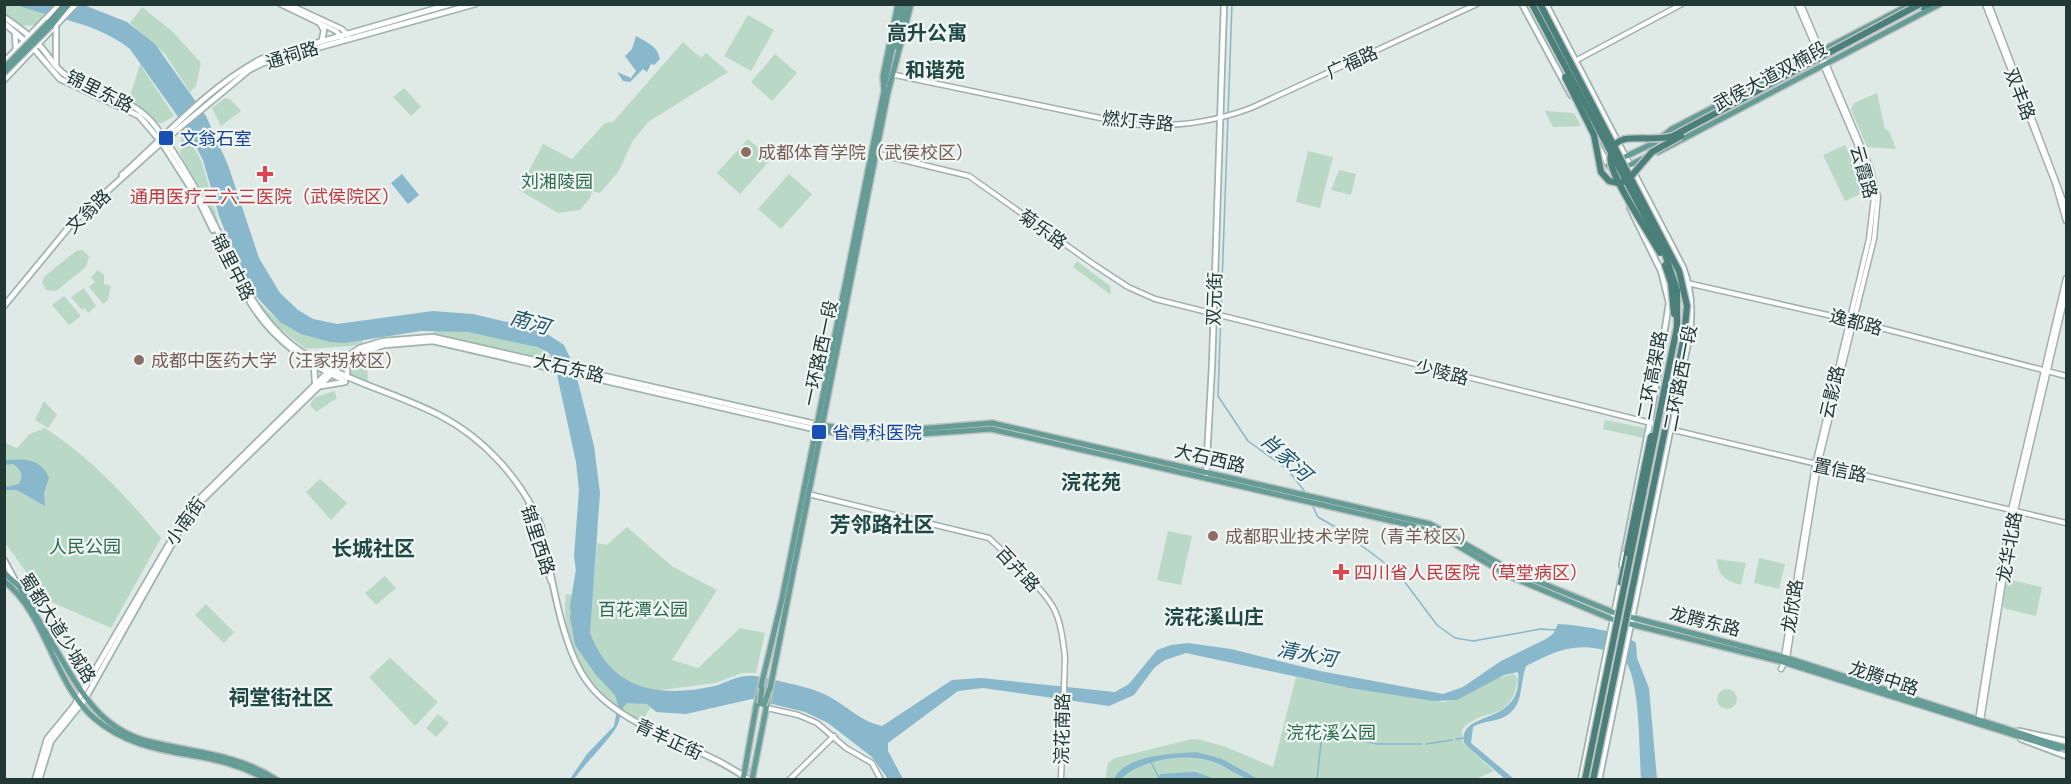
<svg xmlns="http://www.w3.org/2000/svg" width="2071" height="784" font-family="'PT Sans Narrow','Noto Sans SC',sans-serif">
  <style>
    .green { fill: #b9d9c6 }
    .water { fill: #89b7cb }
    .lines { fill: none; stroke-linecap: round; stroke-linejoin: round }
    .stream { stroke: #89b7cb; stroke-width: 1.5 }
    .canal { stroke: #89b7cb; stroke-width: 3 }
    .primary-tunnel { stroke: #b9c6c3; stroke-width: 5; stroke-dasharray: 5 2.5; stroke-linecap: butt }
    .tertiary-casing { stroke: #a2b0ad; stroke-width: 7 }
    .secondary-casing { stroke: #9fb4af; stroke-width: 8 }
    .primary-casing { stroke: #bcc3c2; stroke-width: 8 }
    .trunk-casing { stroke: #bcc3c2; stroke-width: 9 }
    .tertiary { stroke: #fff; stroke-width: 4 }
    .secondary { stroke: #fff; stroke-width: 4.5 }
    .primary { stroke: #669c96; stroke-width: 5 }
    .trunk { stroke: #4a7f7a; stroke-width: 6 }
    .primary-bridge-casing { stroke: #bcc3c2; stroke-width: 8; stroke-linecap: butt }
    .trunk-bridge-casing { stroke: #bcc3c2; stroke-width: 9; stroke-linecap: butt }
    .primary-bridge { stroke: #669c96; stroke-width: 5 }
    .trunk-bridge { stroke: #4a7f7a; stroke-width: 6 }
    .transit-dot { fill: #1a4fb4; stroke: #eff6f3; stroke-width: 2 }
    .education-dot { fill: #8d6e63; stroke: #eff6f3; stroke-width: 2 }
    .health-dot { fill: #e0444e; stroke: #eff6f3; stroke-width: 2 }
    .labels { text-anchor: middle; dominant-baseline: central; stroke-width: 4.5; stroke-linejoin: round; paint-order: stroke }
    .street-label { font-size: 18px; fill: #213835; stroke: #eff6f3 }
    .transit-label { font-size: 18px; fill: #164399; stroke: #eff6f3; text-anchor: start }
    .education-label { font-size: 18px; fill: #785e54; stroke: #eff6f3; text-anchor: start }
    .park-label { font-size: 18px; fill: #2e6b50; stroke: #eff6f3 }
    .health-label { font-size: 18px; fill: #be3a42; stroke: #eff6f3 }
    .neighbourhood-label { font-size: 20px; font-weight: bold; fill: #1f4844; stroke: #eff6f3 }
    .water-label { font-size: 20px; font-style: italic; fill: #20556f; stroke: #eff6f3 }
    .quarter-label { font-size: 21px; font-weight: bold; fill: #1f4844; stroke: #eff6f3 }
  </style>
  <rect width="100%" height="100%" fill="#dfe9e6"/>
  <g class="green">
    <polygon points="4,5 16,5 49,14 39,25 22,26 5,14"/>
    <polygon points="142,7 173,32 201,63 196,86 190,92 165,54 130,23"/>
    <polygon points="748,15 774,30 751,71 724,56"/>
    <polygon points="683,42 701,58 706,53 728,72 648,122 632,142 619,171 600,193 592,191 590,198 580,210 558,213 519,190 543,144 572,159 605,123 613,122"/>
    <polygon points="775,54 797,73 772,101 751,82"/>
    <polygon points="140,64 174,116 162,123 154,122 129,100"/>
    <polygon points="404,88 421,107 411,116 393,97"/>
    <polygon points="1877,93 1885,129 1889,131 1896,149 1867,147 1851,110 1854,103"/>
    <polygon points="225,98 230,99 241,111 221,126 212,108"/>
    <polygon points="1545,111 1574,113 1581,126 1553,127"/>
    <polygon points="182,130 184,130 202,162 219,224 180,153"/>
    <polygon points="748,139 771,159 740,194 717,173"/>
    <polygon points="1845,145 1867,191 1845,201 1823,155"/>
    <polygon points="1308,151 1333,157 1320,208 1296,202"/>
    <polygon points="1339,170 1356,174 1351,195 1331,190"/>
    <polygon points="789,174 812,194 781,229 758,209"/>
    <polygon points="82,250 89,256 86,267 56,291 46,290 42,283 44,277 76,251"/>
    <polygon points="1077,261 1110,286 1111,295 1073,267"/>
    <polygon points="98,270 104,275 104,284 111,286 108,300 103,304 89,287 95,282 91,277"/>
    <polygon points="84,288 96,306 88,313 85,308 82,310 71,297"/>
    <polygon points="64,296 81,316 69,325 52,305"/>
    <path d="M260,303C286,333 323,346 362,340L364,345L306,349L274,324L256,304Z"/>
    <path d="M434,330C462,330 538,336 554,361L434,335Z"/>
    <polygon points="376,352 367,368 368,383 351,376 350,361"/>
    <polygon points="334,391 337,398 316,412 310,405 314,398"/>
    <polygon points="44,401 57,415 48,428 35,420"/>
    <polygon points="1605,420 1645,428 1643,438 1603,429"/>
    <path d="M45,428C90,457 127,497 161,538L111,628L47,600L5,543L4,442L17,448L30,434Z"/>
    <polygon points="320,479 347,503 331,520 306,492"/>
    <path d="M627,527L673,567L717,590L672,660L698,668L740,628L765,633L756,673H742L715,683L661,690L643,720C592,706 559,644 566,594L592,597L597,543L607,545Z"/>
    <polygon points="1168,531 1192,536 1181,585 1157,580"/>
    <polygon points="1759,558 1785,564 1779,589 1754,583"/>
    <path d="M1717,559L1746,563L1741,585C1726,581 1717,575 1717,559Z"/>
    <polygon points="385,576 396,588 376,605 365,593"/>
    <polygon points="2007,579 2042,587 2036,616 2006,609 2003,606"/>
    <polygon points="206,604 234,632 224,643 195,615"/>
    <polygon points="390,658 438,702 415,726 369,677"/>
    <path d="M1514,674L1518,679C1510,726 1482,705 1462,730L1463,743L1494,771L1476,779L1105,780L1108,763L1115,758L1192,739L1201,740L1226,747L1273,767L1296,677L1349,688L1444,702C1469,698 1488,677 1514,674Z"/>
    <circle cx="1727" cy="699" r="10"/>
    <polygon points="438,714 449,723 436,737 426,728"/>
  </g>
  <g class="water">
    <path d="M16,5H84L127,22L155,44L206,116L228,165L259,258L280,293L298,310L313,319L337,324L433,311L473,314L541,330L564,345L574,366L594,446L600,493L590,633C612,691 659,698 715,686C725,683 735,677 746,676C759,675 774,680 787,683C802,686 817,690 830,697C848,707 862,722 882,726L952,680L981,678L1115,692L1129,684L1157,650L1171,645L1188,643L1231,649L1320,671L1443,694L1463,687L1501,661L1546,639L1553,634L1558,624C1577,625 1622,631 1636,643L1637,658L1649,688L1657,779H1641C1639,754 1641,673 1622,657C1616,652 1607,651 1600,649C1570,643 1552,653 1526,666C1519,685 1525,708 1502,718C1493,722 1482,721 1473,727L1471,743L1514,779H1505L1469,748L1464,743C1458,708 1524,728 1518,672L1504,675L1457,700L1433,701L1349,688L1186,653L1165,660L1155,667L1134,695L1109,706L983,688L958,691L888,743V751L903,779H888L872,757L828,723L805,712L752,699L686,714L656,712L647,704L627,703C619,710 622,718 616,728C604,746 587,761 574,779H570L587,754L614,726L618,705L615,695L596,675L575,645L570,617L577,579L574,556L579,490L576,462L554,361L549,353L537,347L468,332L421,331L345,343L330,342L301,334L280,322L255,295L234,254L219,216L203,160L188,131L130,49C98,23 53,18 16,5Z"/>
    <path d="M636,36C646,42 658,46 660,59L654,65L651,64L647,72L643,69L630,82L623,81L617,72L631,78L636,71L625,56L632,49Z"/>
    <polygon points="402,174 419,195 408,204 391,183"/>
    <path d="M5,460C24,459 41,458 49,478L44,493L45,506L17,490H5V487L19,484C24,475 21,469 13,464L5,465Z"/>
    <path d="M1197,752L1222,759L1258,779C1241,780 1234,771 1219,764C1192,751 1142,758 1121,779H1114C1126,754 1173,754 1197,752Z"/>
    <polygon points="1195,772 1215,779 1158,779 1160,774"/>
  </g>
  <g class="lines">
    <g class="stream">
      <polyline points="1232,4 1218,396 1248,441 1287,469 1306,493"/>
      <polyline points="1312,505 1318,517 1342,531 1398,573 1437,625 1455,638 1473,641 1541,629 1556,630"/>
      <polyline points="1456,739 1464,738"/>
      <polyline points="1426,744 1452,740"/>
      <polyline points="1151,762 1160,780"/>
      <polyline points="1317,780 1321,742 1331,733 1377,744 1421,744"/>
    </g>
    <polyline class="canal" points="571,609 577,572"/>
    <polyline class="primary-tunnel" points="749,780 752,766"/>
    <g class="tertiary-casing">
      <g id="tertiary">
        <polyline points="280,4 336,31 344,40"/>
        <polyline points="288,4 342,29 348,35"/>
        <polyline points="1985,4 2055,183 2066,221"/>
        <polyline points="1989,4 2066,208"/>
        <polyline points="1575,61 1682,4"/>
        <path d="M895,75L1129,124C1172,128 1211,123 1251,108L1477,4"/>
        <polyline points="874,153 969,176 1093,264 1128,287 1155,299 1659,425"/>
        <polyline points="1687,283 1854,321 2066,376"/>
        <polyline points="1669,429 2066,523"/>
        <path d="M808,494L989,538C1004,552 1043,589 1053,607C1061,621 1063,641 1065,657L1061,780"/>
        <polyline points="1784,657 1815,465 1869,239 1874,197 1860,151 1797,4"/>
        <polyline points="1781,669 1787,658 1818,465 1874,239 1878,197 1870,167 1801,4"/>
        <polyline points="767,708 798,715 817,723 846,748 872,763 881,780"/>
        <polyline points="1978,720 2011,510 2066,278"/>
        <polyline points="1981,721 2013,519 2066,293"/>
        <polyline points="789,780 834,736"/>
      </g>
    </g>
    <g class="secondary-casing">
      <g id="secondary">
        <polyline points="1522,4 1571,95"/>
        <path d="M1546,4L1683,267C1692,290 1693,314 1689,338L1599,780"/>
        <path d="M4,17C17,26 30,35 40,46C49,55 55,69 67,76C97,94 134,97 156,127C174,151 190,178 204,204C231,253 246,309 292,345C337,380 390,390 439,415C484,438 522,480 541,526C551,571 561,649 589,684C603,703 626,717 647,728C682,746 718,757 749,780"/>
        <polyline points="319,22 324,30 322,40"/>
        <polyline points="4,23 34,49 60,79 139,116 162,143 199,201 213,230"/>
        <polyline points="15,33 16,51"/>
        <polyline points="4,62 60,4"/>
        <polyline points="56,64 56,28"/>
        <polyline points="4,80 76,4"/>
        <polyline points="1597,144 1609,166"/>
        <path d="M122,175C167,135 208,87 261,59L451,4"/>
        <path d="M250,302C271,337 306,363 343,380"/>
        <polyline points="4,306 74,221 154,149 249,70 263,63 475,4"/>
        <polyline points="347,361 347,378"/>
        <polyline points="314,364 315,382"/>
        <polyline points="321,386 345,382"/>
        <polyline points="1206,475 1212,366 1224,4"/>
        <polyline points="529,505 551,581"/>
        <polyline points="4,560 17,584"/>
        <polyline points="1622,565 1650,422 1669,303 1661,271 1630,208"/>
        <polyline points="2019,731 2066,741"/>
        <polyline points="2021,739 2066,756"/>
        <polyline points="35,780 47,739 74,706 190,508 338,362 360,348 383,341 433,337 815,424"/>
        <polyline points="39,780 51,741 85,699 190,512 343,363 363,352 384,345 433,341 814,429"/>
        <polyline points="1581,780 1621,580"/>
      </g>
    </g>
    <g class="primary-casing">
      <g id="primary">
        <polyline points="49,22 65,4"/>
        <polyline points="52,25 69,4"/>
        <polyline points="897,47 906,4"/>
        <polyline points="885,83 902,4"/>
        <polyline points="1658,152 1940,4"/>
        <polyline points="1608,165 1654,143 1672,129 1911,4"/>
        <polyline points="1622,169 1646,157"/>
        <polyline points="815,424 869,433 992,423 1430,524 1512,571 1615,613 1787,658 2066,748"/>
        <polyline points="814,429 864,438 991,429 1414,526 1438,534 1509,576 1614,620 1783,662 2059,749"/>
        <path d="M4,573L19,586C32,609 45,631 58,653C82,694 102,731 151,742C195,753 237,754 277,780"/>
        <path d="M4,581C46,613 54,684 94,718C148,764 209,745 267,780"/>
        <polyline points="743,780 756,707 782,599 884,91 883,76 898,4"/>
        <polyline points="752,780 888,92 911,4"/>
      </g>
    </g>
    <g class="trunk-casing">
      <g id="trunk">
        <polyline points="1923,7 1929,4"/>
        <polyline points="1621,583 1627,553"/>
      </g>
    </g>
    <use href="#tertiary" class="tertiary"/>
    <use href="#secondary" class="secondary"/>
    <use href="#primary" class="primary"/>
    <use href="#trunk" class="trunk"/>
    <g class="primary-bridge-casing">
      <g id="primary-bridge">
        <polyline points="4,68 49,22"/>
        <polyline points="4,73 52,25"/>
        <polyline points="760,704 762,688"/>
        <polyline points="764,705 769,690"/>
      </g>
    </g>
    <g class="trunk-bridge-casing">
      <g id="trunk-bridge">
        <polyline points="1532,4 1665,254 1677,290 1677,327 1585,780"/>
        <polyline points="1540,4 1679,271 1687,306 1684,337 1593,780"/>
        <polyline points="1565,77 1594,135 1601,172 1609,181 1619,183 1627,181 1652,152 1681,136"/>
        <path d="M1660,253C1649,234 1614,181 1611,163C1609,154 1613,143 1622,140C1632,136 1657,141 1673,136L1920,4"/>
        <polyline points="1665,265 1671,283 1674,314"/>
        <polyline points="1627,553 1651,436"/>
      </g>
    </g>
    <use href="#primary-bridge" class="primary-bridge"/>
    <use href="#trunk-bridge" class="trunk-bridge"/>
  </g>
  <g class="transit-dot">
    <rect x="158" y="130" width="16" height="16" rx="3"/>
    <rect x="811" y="424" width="16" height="16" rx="3"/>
  </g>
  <g class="education-dot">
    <circle cx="746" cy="152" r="6"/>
    <circle cx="139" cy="360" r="6"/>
    <circle cx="1213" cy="536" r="6"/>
  </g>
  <g class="health-dot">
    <path d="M262 165h6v6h6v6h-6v6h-6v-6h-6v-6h6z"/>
    <path d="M1338 563h6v6h6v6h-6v6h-6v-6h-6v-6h6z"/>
  </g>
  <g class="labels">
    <g class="street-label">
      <text transform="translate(292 55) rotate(-17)">通祠路</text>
      <text transform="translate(1352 62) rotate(-24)">广福路</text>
      <text transform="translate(1770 76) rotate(-28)">武侯大道双楠段</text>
      <text transform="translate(100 91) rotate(26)">锦里东路</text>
      <text transform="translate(2020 94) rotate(69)">双丰路</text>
      <text transform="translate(1138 121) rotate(5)">燃灯寺路</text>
      <text transform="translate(1864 172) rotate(74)">云霞路</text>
      <text transform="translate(88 211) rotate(-44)">文翁路</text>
      <text transform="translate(1043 229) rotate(36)">菊乐路</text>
      <text transform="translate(233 267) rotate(63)">锦里中路</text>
      <text transform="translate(1214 299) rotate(-88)">双元街</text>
      <text transform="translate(1856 322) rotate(15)">逸都路</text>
      <text transform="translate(820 353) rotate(-78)">一环路西一段</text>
      <text transform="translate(569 368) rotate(13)">大石东路</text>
      <text transform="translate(1442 372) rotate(14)">少陵路</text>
      <text transform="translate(1652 375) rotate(-79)">二环高架路</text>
      <text transform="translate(1680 378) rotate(-79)">二环路西一段</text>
      <text transform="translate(1832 392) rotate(-77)">云影路</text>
      <text transform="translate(1210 458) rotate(13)">大石西路</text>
      <text transform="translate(1840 470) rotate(12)">置信路</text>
      <text transform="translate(185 521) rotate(-54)">小南街</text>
      <text transform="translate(538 540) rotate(72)">锦里西路</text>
      <text transform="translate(2009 547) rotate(-80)">龙华北路</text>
      <text transform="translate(1018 569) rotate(47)">百卉路</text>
      <text transform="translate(1792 606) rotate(-81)">龙欣路</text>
      <text transform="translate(1705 621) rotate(14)">龙腾东路</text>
      <text transform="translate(58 628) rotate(58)">蜀都大道少城路</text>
      <text transform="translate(1884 678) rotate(18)">龙腾中路</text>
      <text transform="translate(1062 729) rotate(-89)">浣花南路</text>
      <text transform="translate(669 739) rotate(25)">青羊正街</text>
    </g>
    <g class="transit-label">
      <text x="180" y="138">文翁石室</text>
      <text x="832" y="432">省骨科医院</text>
    </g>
    <g class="education-label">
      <text x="758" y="152">成都体育学院（武侯校区）</text>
      <text x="151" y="360">成都中医药大学（汪家拐校区）</text>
      <text x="1225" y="536">成都职业技术学院（青羊校区）</text>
    </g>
    <g class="park-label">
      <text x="557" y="181">刘湘陵园</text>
      <text x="85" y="546">人民公园</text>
      <text x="643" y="609">百花潭公园</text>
      <text x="1331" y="732">浣花溪公园</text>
    </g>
    <g class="health-label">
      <text x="265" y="196">通用医疗三六三医院（武侯院区）</text>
      <text x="1354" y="572" text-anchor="start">四川省人民医院（草堂病区）</text>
    </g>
    <g class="neighbourhood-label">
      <text x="927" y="33">高升公寓</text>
      <text x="935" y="70">和谐苑</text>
      <text x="1091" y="482">浣花苑</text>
      <text x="1214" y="617">浣花溪山庄</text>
    </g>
    <g class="water-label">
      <text transform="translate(530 322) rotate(16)">南河</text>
      <text transform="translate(1286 457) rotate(42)">肖家河</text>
      <text transform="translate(1307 654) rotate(11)">清水河</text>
    </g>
    <g class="quarter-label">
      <text x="882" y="524">芳邻路社区</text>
      <text x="373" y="548">长城社区</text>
      <text x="281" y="697">祠堂街社区</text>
    </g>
  </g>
  <rect width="2071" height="784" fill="none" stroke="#213835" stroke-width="12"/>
</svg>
